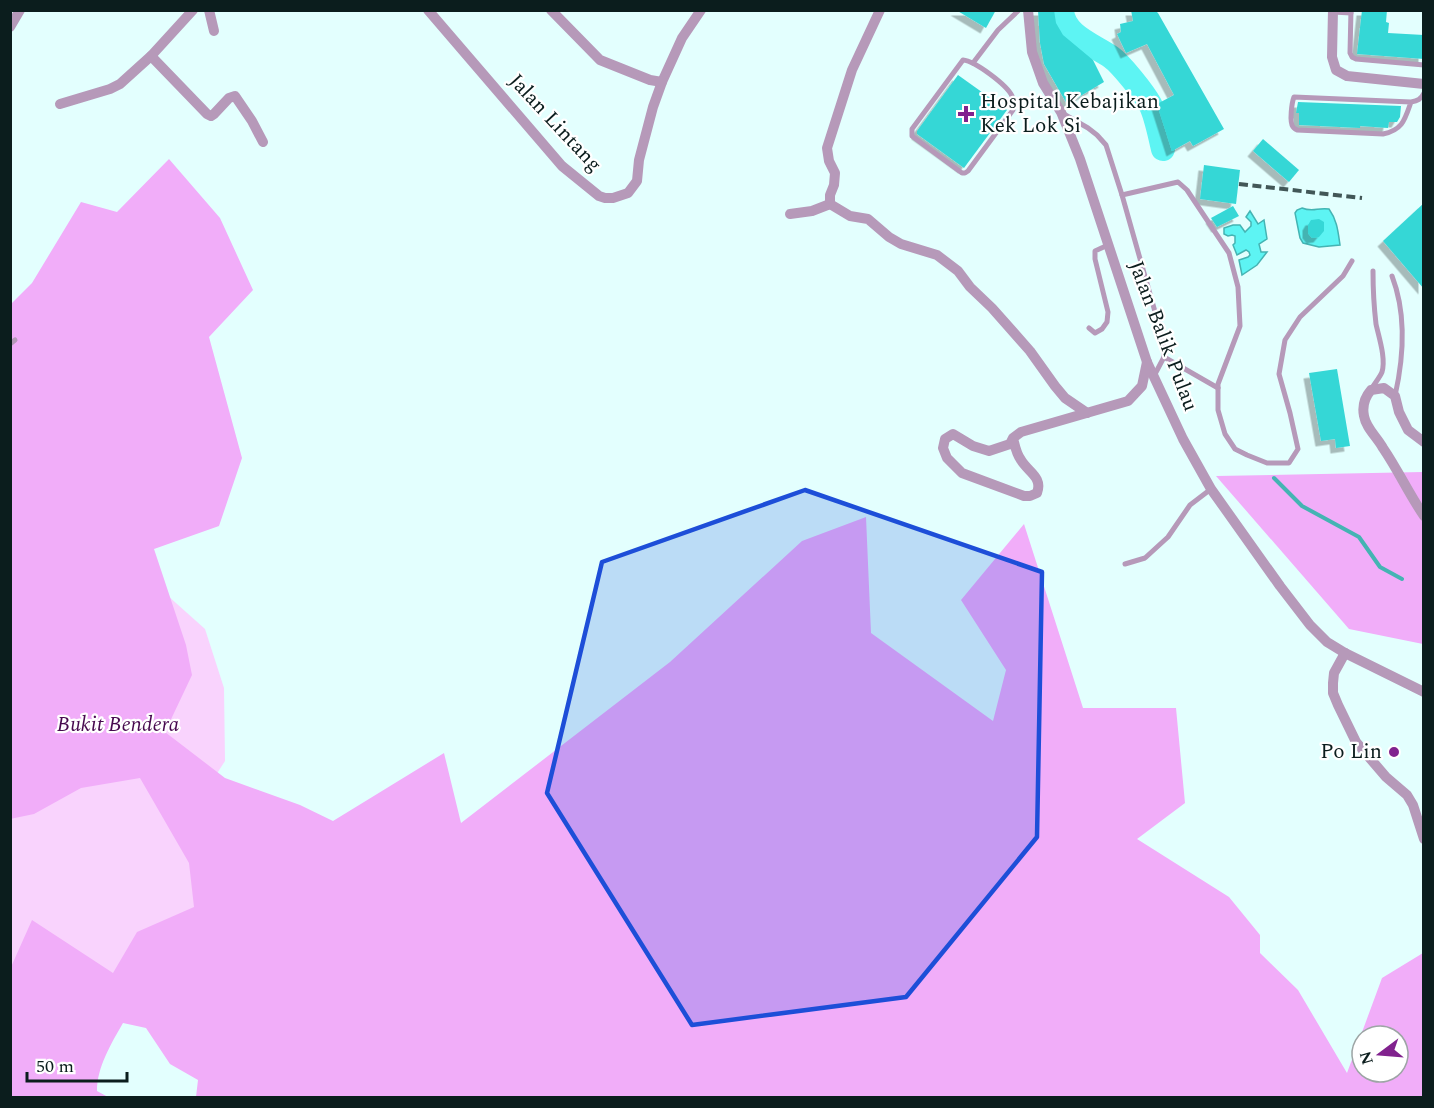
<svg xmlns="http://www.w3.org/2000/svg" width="1434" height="1108" font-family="Spectral,serif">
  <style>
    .green { fill: #f9d3fd }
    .forest { fill: #f1adf9; fill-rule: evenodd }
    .water { fill: #5df4f3; stroke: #44b4b3; stroke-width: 1.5 }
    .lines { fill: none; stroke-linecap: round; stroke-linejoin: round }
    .stream { stroke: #44b4b3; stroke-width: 4 }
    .river { stroke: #5df4f3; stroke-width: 24 }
    .building { fill: #36d7d6; filter: url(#shadow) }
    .lane { stroke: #b699b9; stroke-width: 5 }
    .street { stroke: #b699b9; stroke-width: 10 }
    .rail { stroke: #425757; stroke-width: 4; stroke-dasharray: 9 4.5; stroke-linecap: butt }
    .marked { fill: #1d4ed8; fill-opacity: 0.2; stroke: #1d4ed8; stroke-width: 4.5; stroke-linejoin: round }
    .poi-dot { fill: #81228e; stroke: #fff; stroke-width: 2 }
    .labels { text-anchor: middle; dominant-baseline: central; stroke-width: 4.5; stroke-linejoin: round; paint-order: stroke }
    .poi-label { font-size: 21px; fill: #0b1d1d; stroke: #fff; text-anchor: start }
    .street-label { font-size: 21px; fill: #0b1d1d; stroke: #fff }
    .park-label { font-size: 21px; font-style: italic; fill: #47094f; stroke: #fff }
  </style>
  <defs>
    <filter id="shadow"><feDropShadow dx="-5.5" dy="5.5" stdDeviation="0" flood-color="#0004"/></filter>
  </defs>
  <rect width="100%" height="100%" fill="#e3fffe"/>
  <polygon class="green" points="10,361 158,587 205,629 224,688 225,761 201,798 215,829 184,958 11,1097"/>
  <g class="forest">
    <path d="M169,159L220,218L253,290L209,337L242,458L219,526L154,549L186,645L192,675L165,732L225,778L300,805L333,821L444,753L461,823L670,662L802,541L866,517L871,633L993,721L1006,670L961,600L1024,524L1083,708H1176L1185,803L1137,839L1229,897L1260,935V953L1298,990L1347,1073L1382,978L1423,953V1097H196L198,1080L170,1064L146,1028L123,1023C111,1044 97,1067 97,1091L108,1097L11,1098V967L32,920L113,973L137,932L194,907L189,863L140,778L81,788L34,814L10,819L11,304L32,283L81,202L117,212ZM1362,1036H1398V1072H1362Z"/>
    <polygon points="1423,472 1423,644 1349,629 1216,476"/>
  </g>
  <g class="water">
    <path d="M1302,208C1314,213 1317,207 1329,209C1337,220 1338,231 1340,245L1319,247L1303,243L1300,238L1295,213L1297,210Z"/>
    <polygon points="1250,211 1258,224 1264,220 1267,239 1259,244 1261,252 1267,252 1257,265 1242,275 1239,260 1248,257 1250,255 1249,252 1246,250 1237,255 1233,245 1235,243 1235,236 1232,235 1228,236 1224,234 1224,228 1233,225 1240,225 1245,232 1251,226 1251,222 1246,217"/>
  </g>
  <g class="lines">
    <polyline class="stream" points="1274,478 1302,506 1359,537 1380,567 1402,579"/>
    <path class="river" d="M1062,10C1063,35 1094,45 1111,57C1121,64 1144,93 1150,104C1156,115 1160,137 1163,149"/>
  </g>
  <g class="building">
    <polygon points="956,10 996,10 986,28"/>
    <polygon points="1038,10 1054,10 1056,23 1063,35 1093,60 1104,82 1067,104 1044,64 1040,43"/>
    <polygon points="1131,10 1155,10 1158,13 1224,129 1193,146 1190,141 1172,151 1157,104 1174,95 1147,44 1126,53 1117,34 1121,32 1120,24 1133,21"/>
    <polygon points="1362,10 1387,10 1386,22 1389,23 1388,33 1424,35 1424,59 1357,54"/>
    <polygon points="958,75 1007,110 964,168 917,134 917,131"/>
    <polygon points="1298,102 1401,106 1400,117 1397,122 1389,122 1388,128 1360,126 1360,128 1299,125 1299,113 1296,113"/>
    <polygon points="1263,139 1299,170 1289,182 1253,151"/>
    <polygon points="1204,165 1240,170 1236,204 1200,199"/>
    <polygon points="1424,203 1424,289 1383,241"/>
    <polygon points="1233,206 1239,216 1217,227 1211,218"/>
    <polygon points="1319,219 1324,222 1324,231 1319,237 1312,238 1308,233 1308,225 1311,220"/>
    <polygon points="1337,369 1350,446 1336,448 1335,439 1321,441 1309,373"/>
  </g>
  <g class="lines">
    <g class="lane">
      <polyline points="1351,10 1350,53 1352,57 1356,59 1424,65"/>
      <polyline points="1333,12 1351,13"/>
      <path d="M963,60C975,61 1007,85 1012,96C1015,101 1014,105 1013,110L968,171L965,173H962L912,136V129Z"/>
      <polyline points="973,63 998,30 1019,10"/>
      <path d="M1411,102C1405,119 1403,130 1383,134L1297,130C1296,129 1294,129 1293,127C1289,122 1292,102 1294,97L1411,102C1418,101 1421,99 1424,93"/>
      <polyline points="1062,113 1088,128 1097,135 1106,145 1122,195 1163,340 1164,357 1154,376"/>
      <polyline points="1122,195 1178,182 1187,190 1229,253 1238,287 1240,326 1218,384 1218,410 1225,434 1235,449 1247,455 1267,463 1289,463 1298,449 1290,413 1279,374 1285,340 1300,317 1343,276 1352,261"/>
      <path d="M1392,276C1407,315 1404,356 1395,396"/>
      <polyline points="1089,328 1095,333 1102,329 1107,322 1108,312 1095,259 1095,251 1108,245"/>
      <polyline points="10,344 15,340"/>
      <polyline points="1164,357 1218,388"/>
      <path d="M1372,388C1375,383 1380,377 1382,372C1386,358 1379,338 1376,324C1374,307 1373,289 1373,271"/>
      <polyline points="1125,564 1145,558 1168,537 1190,505 1211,489"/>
    </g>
    <g class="street">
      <polyline points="209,10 214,31"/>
      <polyline points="428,10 562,166 599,196 605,198 613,198 628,193 637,181 639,160 653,107 662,82 682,38 701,10"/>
      <polyline points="551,10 600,60 650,80 662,82"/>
      <polyline points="1028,10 1032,52 1037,66 1043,83 1061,112 1080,159 1147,362 1183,439 1211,489 1280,586 1310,625 1327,642 1345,653 1424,692"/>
      <polyline points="1333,10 1332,57 1336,70 1347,76 1424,84"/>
      <polyline points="10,27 20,10"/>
      <polyline points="151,56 207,114 211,116 214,114 229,98 235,96 252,121 263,142"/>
      <polyline points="60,104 110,89 120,84 151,56 193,10"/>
      <polyline points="830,204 850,216 868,219 889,237 901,244 937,255 958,271 970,287 992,308 1030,351 1055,386 1065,398 1087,413"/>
      <polyline points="790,214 812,211 830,204 830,195 834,185 835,173 829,161 827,148 852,70 880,10"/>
      <path d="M1013,438C1015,446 1016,453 1021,460C1028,472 1043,477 1037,493L1030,496H1024L962,473L947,458L943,448L945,439L953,434L973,446L989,451L1010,444L1013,438L1021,432L1128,401L1142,386L1147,362"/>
      <path d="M1424,442L1408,430L1399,412L1395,396L1384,388L1371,390C1365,397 1362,406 1364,416C1366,428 1377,437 1383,448C1398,470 1409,494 1424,516"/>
      <polyline points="1345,653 1334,673 1333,683 1333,693 1338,705 1356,742 1386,777 1407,795 1413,805 1424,839"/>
    </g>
    <polyline class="rail" points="1239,184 1362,198"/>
  </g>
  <path class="marked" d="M805,490L1042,572L1037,837L906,997L692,1025L547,793L602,562Z"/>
  <g class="poi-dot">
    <path d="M963 105h6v6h6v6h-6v6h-6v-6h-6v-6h6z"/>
    <circle cx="1394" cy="752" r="6"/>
  </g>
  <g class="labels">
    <g class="poi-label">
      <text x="980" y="102">Hospital Kebajikan<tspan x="980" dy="24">Kek Lok Si</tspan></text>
      <text x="1382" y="752" text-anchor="end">Po Lin</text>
    </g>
    <g class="street-label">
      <text transform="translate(555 123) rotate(47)">Jalan Lintang</text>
      <text transform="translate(1163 336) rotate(69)">Jalan Balik Pulau</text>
    </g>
    <g class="park-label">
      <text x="118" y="725">Bukit Bendera</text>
    </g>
  </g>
  <rect width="1434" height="1108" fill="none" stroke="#0b1d1d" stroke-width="24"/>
  <g transform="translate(1380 1054) rotate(254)"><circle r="28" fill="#ffffff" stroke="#9da5a5" stroke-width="1.5"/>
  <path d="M0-4.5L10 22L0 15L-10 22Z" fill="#81228e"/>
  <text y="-9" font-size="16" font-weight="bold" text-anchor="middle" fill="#0b1d1d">N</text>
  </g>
  <path d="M27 1072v9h100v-9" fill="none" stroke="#0b1d1d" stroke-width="3"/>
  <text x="36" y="1072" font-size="18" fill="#0b1d1d" stroke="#ffffff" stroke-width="4.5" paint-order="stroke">50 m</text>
</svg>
